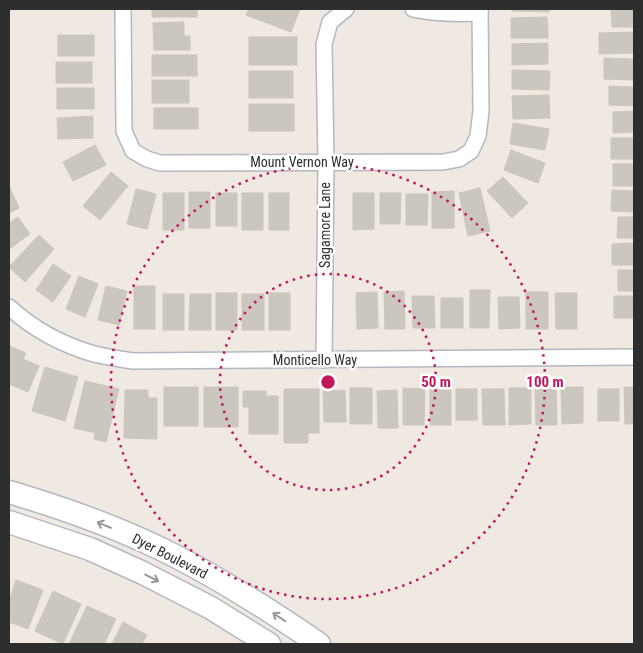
<svg xmlns="http://www.w3.org/2000/svg" width="643" height="653" font-family="'Roboto Condensed',sans-serif">
  <style>
    .building { fill: #cbc7bf; stroke: #cbc5ba }
    .lines { fill: none; stroke-linecap: round; stroke-linejoin: round }
    .minor-casing { stroke: #b4b7c1; stroke-width: 18 }
    .secondary-casing { stroke: #b4b7c1; stroke-width: 25 }
    .minor { stroke: #fff; stroke-width: 15 }
    .secondary { stroke: #fff; stroke-width: 22 }
    .oneway { stroke: #969696 }
    .ring { fill: none; stroke: #c2185b; stroke-width: 2.5; stroke-dasharray: 2.5 5 }
    .labels { text-anchor: middle; dominant-baseline: central; stroke-width: 5; stroke-linejoin: round; paint-order: stroke }
    .street-label { font-size: 14px; fill: #2e2e2e; stroke: #fff }
    .centre { fill: #c2185b; stroke: #fff; stroke-width: 2.5 }
    .ring-label { font-size: 15px; text-anchor: middle; font-weight: bold; fill: #c2185b; stroke: #fff; stroke-width: 5; stroke-linejoin: round; paint-order: stroke }
  </style>
  <rect width="100%" height="100%" fill="#efe9e1"/>
  <g class="building">
    <rect x="152" y="9" width="45" height="8"/>
    <polygon points="249,9 300,9 291,32 246,15"/>
    <polygon points="512,9 549,9 549,12 512,11"/>
    <polygon points="611,9 634,9 634,27 612,27"/>
    <polygon points="547,17 548,38 511,38 511,18"/>
    <polygon points="184,22 184,36 190,36 190,50 154,50 153,23"/>
    <polygon points="634,32 634,53 599,54 599,33"/>
    <rect x="58" y="35" width="36" height="21"/>
    <rect x="249" y="37" width="48" height="28"/>
    <polygon points="548,43 548,64 512,65 512,44"/>
    <rect x="152" y="55" width="45" height="21"/>
    <polygon points="604,58 634,59 634,80 604,79"/>
    <rect x="56" y="62" width="36" height="21"/>
    <polygon points="512,70 550,71 549,90 512,89"/>
    <rect x="249" y="71" width="44" height="27"/>
    <rect x="152" y="80" width="37" height="23"/>
    <polygon points="609,86 634,87 634,106 609,105"/>
    <rect x="57" y="88" width="37" height="21"/>
    <polygon points="549,95 550,118 513,119 512,96"/>
    <rect x="249" y="104" width="45" height="27"/>
    <rect x="154" y="108" width="44" height="21"/>
    <polygon points="634,111 634,132 613,133 613,112"/>
    <polygon points="93,116 93,138 58,139 57,118"/>
    <polygon points="513,123 549,129 545,150 510,144"/>
    <rect x="611" y="138" width="23" height="21"/>
    <polygon points="95,145 106,165 73,181 63,162"/>
    <polygon points="511,150 545,163 538,183 504,170"/>
    <rect x="613" y="164" width="21" height="22"/>
    <polygon points="111,172 128,186 100,220 83,206"/>
    <polygon points="503,177 528,203 512,218 487,191"/>
    <polygon points="10,188 19,208 9,213 9,189"/>
    <polygon points="480,188 490,231 468,236 459,193"/>
    <polygon points="136,189 156,194 147,229 127,224"/>
    <polygon points="612,190 634,191 634,212 611,211"/>
    <polygon points="454,191 454,228 432,228 432,192"/>
    <rect x="189" y="192" width="21" height="36"/>
    <rect x="163" y="193" width="21" height="37"/>
    <rect x="216" y="193" width="21" height="33"/>
    <rect x="242" y="193" width="21" height="37"/>
    <rect x="269" y="193" width="20" height="37"/>
    <polygon points="353,193 374,193 374,229 353,230"/>
    <polygon points="380,193 401,193 400,224 380,224"/>
    <polygon points="406,194 428,194 427,225 406,225"/>
    <polygon points="18,217 30,234 9,249 9,223"/>
    <polygon points="618,217 634,217 634,238 617,238"/>
    <polygon points="39,235 54,249 25,282 9,267"/>
    <polygon points="634,243 634,265 612,265 612,244"/>
    <polygon points="53,264 71,276 53,302 36,290"/>
    <rect x="618" y="270" width="16" height="21"/>
    <polygon points="79,276 98,284 85,317 66,309"/>
    <polygon points="106,286 127,291 119,325 98,320"/>
    <rect x="134" y="286" width="21" height="43"/>
    <polygon points="470,290 490,290 489,328 470,328"/>
    <polygon points="404,291 405,329 385,329 384,292"/>
    <polygon points="377,292 378,328 357,329 356,293"/>
    <rect x="526" y="292" width="22" height="37"/>
    <rect x="216" y="293" width="21" height="37"/>
    <rect x="269" y="293" width="21" height="37"/>
    <polygon points="555,293 577,293 577,329 556,329"/>
    <rect x="163" y="294" width="21" height="36"/>
    <polygon points="190,294 211,294 211,330 189,330"/>
    <rect x="242" y="294" width="22" height="36"/>
    <polygon points="412,296 434,296 435,328 413,328"/>
    <rect x="614" y="296" width="20" height="22"/>
    <polygon points="498,297 519,297 520,328 499,329"/>
    <rect x="441" y="298" width="22" height="30"/>
    <polygon points="9,346 26,353 23,359 39,366 28,392 9,384"/>
    <polygon points="45,367 78,377 65,421 32,411"/>
    <polygon points="85,381 119,389 106,442 94,439 95,433 74,428"/>
    <rect x="164" y="387" width="34" height="39"/>
    <rect x="204" y="387" width="34" height="40"/>
    <polygon points="561,387 583,387 583,423 562,424"/>
    <polygon points="624,387 634,387 634,424 625,424"/>
    <rect x="350" y="388" width="22" height="36"/>
    <polygon points="403,388 425,389 424,425 403,425"/>
    <polygon points="509,388 531,388 531,424 509,425"/>
    <polygon points="284,389 319,389 319,433 308,433 308,443 284,443"/>
    <rect x="430" y="389" width="21" height="36"/>
    <rect x="456" y="389" width="21" height="31"/>
    <polygon points="482,389 504,389 505,425 483,425"/>
    <polygon points="535,389 556,389 557,425 536,425"/>
    <rect x="598" y="389" width="21" height="32"/>
    <polygon points="125,390 148,390 148,398 157,398 157,439 124,438"/>
    <polygon points="345,390 346,422 324,422 323,391"/>
    <polygon points="397,390 398,428 378,428 377,391"/>
    <polygon points="243,391 266,391 266,396 278,396 278,434 249,434 249,407 243,407"/>
    <polygon points="16,580 43,590 28,629 9,622 9,602"/>
    <polygon points="53,591 81,604 63,644 35,631"/>
    <polygon points="87,606 116,619 104,644 69,644"/>
    <polygon points="123,622 147,635 142,644 112,644"/>
  </g>
  <g class="lines">
    <g class="minor-casing">
      <g id="minor">
        <polyline points="123,9 124,131 133,151 147,159 160,163 443,162 459,159 471,151 478,136 481,111 480,9"/>
        <path d="M413,9C435,14 458,14 480,13"/>
        <path d="M9,307C33,329 63,345 94,354C107,357 120,359 133,361L634,357"/>
        <polyline points="324,360 326,162 324,44 330,22 346,9"/>
      </g>
    </g>
    <g class="secondary-casing">
      <g id="secondary">
        <path d="M9,492C60,507 111,525 159,548C215,575 268,609 319,644"/>
        <polyline points="9,522 90,549 143,573 211,608 269,644"/>
      </g>
    </g>
    <use href="#minor" class="minor"/>
    <use href="#secondary" class="secondary"/>
  </g>
  <defs><path id="oneway-shaft" d="M-6 0H5M1.5-3L5.5 0L1.5 3" fill="none" stroke-width="1.6" stroke-linecap="round" stroke-linejoin="round" transform="scale(1.25)"/></defs>
  <g class="oneway">
    <use href="#oneway-shaft" transform="translate(104 525) rotate(-157)"/>
    <use href="#oneway-shaft" transform="translate(152 578) rotate(27)"/>
    <use href="#oneway-shaft" transform="translate(279 617) rotate(-146)"/>
  </g>
  <g class="ring">
    <circle cx="328" cy="382" r="108"/>
    <circle cx="328" cy="382" r="217"/>
  </g>
  <g class="labels">
    <g class="street-label">
      <text x="302" y="162">Mount Vernon Way</text>
      <text transform="translate(325 225) rotate(-90)">Sagamore Lane</text>
      <text x="315" y="360">Monticello Way</text>
      <text transform="translate(170 556) rotate(27)">Dyer Boulevard</text>
    </g>
  </g>
  <circle cx="328" cy="382" r="8" class="centre"/>
  <g class="ring-label">
    <text x="436" y="387">50 m</text>
    <text x="545" y="387">100 m</text>
  </g>
  <rect width="643" height="653" fill="none" stroke="#2e2e2e" stroke-width="20"/>
</svg>
